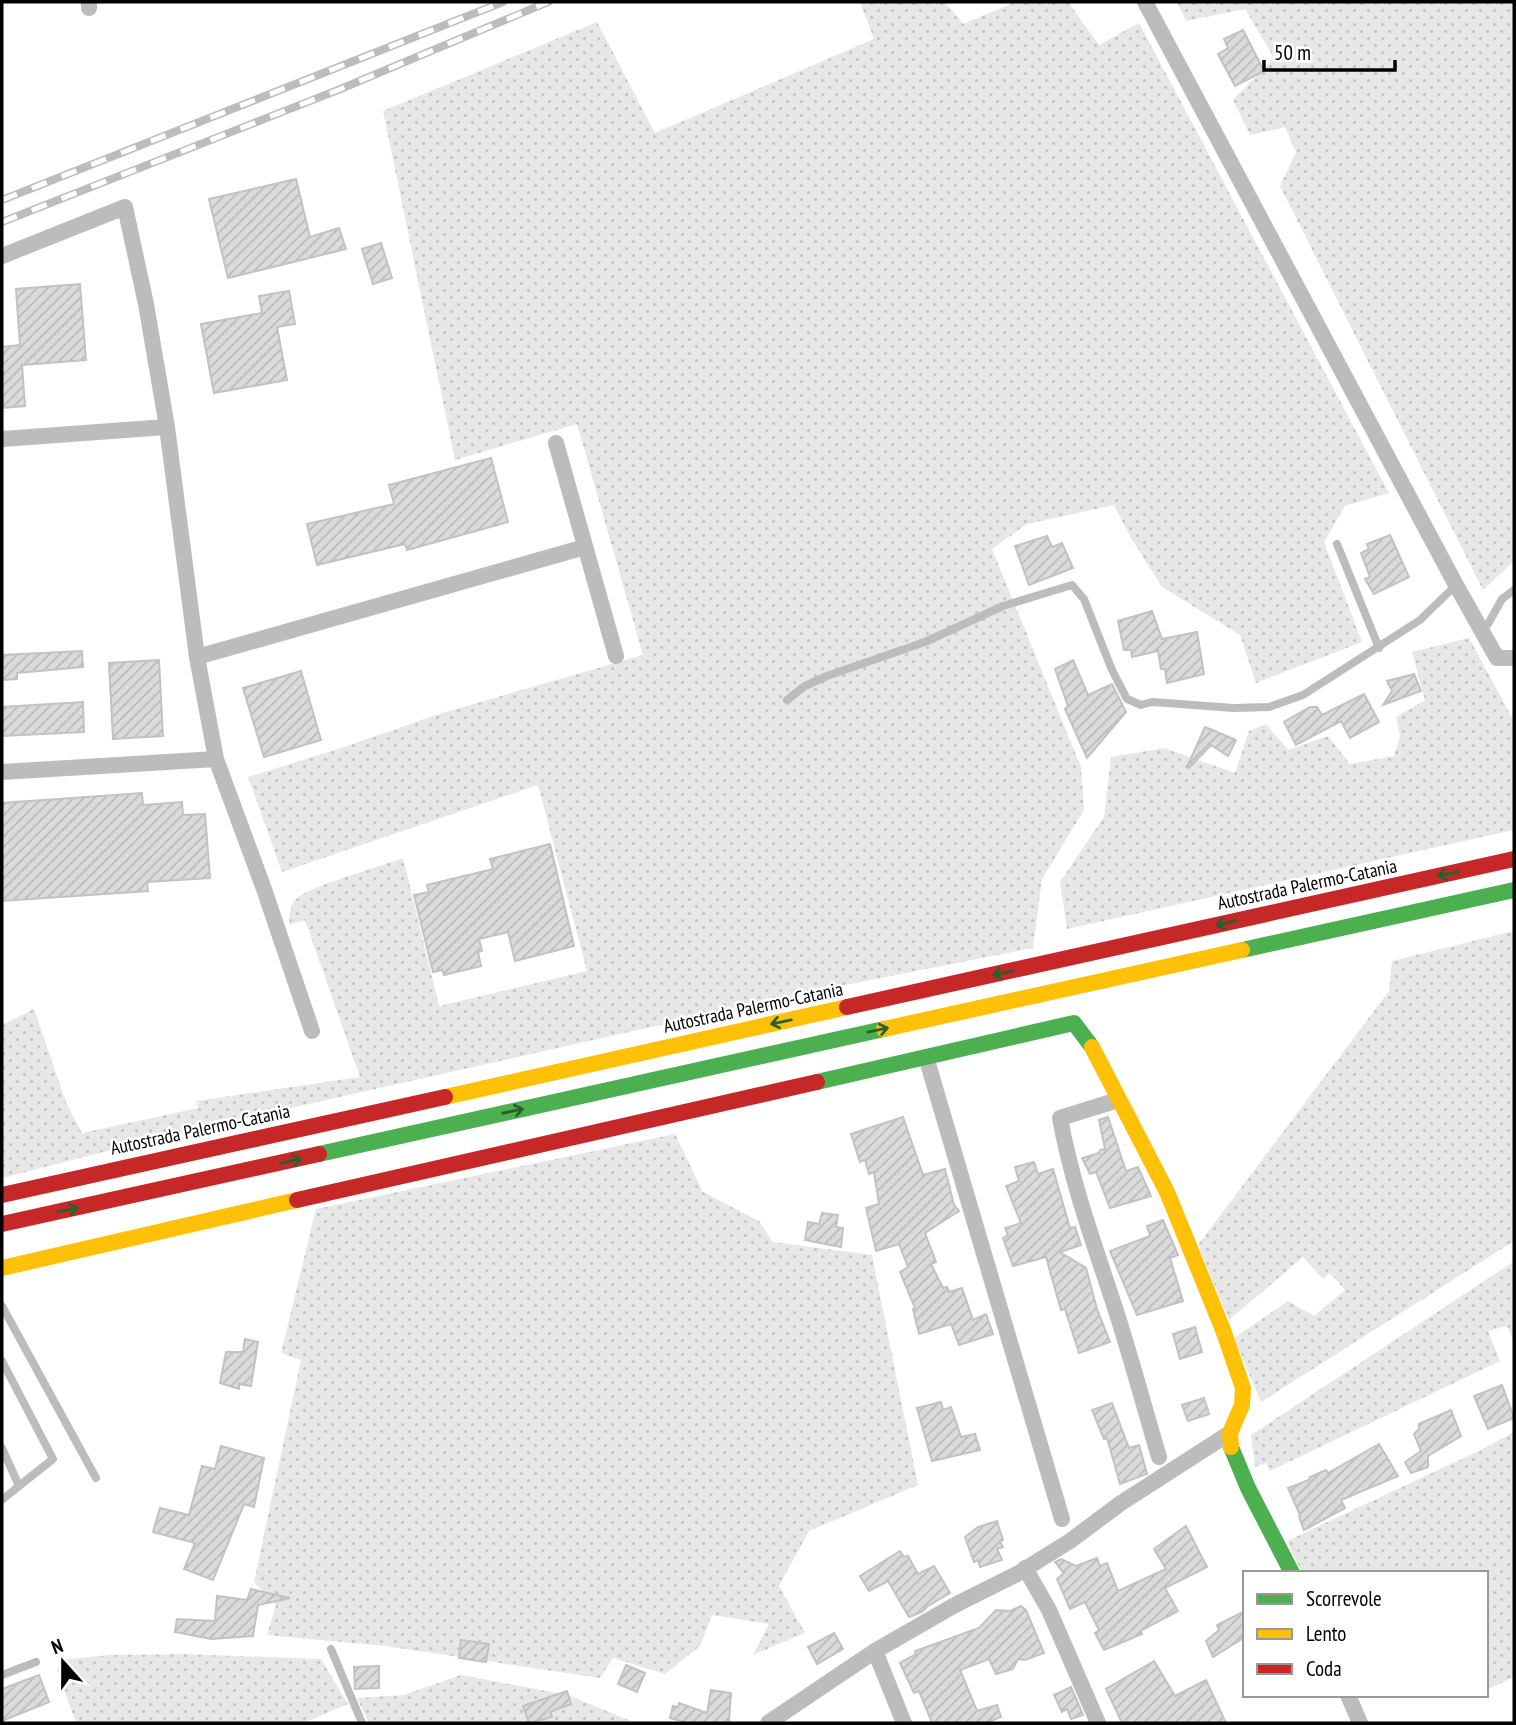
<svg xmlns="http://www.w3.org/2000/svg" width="1516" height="1725" font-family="'PT Sans Narrow',sans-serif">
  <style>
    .green { fill: url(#green-dots) }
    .building { fill: url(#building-hatch); stroke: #c2c2c2; stroke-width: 2 }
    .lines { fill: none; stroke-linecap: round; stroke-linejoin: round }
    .lane { stroke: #bcbcbc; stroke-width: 8 }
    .street { stroke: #bcbcbc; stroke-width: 16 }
    .fast { stroke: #4caf50; stroke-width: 16 }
    .slow { stroke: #ffc107; stroke-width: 16 }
    .jam { stroke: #c62828; stroke-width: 16 }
    .rail-casing { stroke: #bcbcbc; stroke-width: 8 }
    .rail { stroke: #fff; stroke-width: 5; stroke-dasharray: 16; stroke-linecap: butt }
    .oneway { stroke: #2a602c }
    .labels { text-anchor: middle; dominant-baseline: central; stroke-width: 5; stroke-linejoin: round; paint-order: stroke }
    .street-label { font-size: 19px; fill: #000; stroke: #fff }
  </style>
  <defs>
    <pattern id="green-dots" width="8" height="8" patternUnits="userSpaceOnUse" patternTransform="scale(1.75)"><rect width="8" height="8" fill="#e7e7e7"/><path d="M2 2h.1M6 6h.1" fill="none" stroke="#c4c4c4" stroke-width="1.8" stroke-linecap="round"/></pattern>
    <pattern id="building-hatch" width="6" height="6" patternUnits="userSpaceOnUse" patternTransform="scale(1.75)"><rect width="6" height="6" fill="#dbdbdb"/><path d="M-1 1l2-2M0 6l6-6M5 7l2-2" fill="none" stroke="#bababa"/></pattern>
  </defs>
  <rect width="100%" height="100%" fill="#fff"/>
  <g class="green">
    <path d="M860,2H945L963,24L1015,2H1068L1099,45L1139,23L1389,493L1345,506L1324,542L1362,642L1256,683L1240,635L1162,587L1131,538L1114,505L1027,524L992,549L1081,767L1084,810L1042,879L1033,948L789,996L166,1136L2,1178V1025L34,1009L67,1105L82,1133L198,1108L196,1101L360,1077L305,920L289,925C290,916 289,906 296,899C312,885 379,867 403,858L439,1006L587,971L538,785L282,872L248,777L338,749L439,714L643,655L577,424L455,460L383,111L597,22L655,133L874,39Z"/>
    <polygon points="1177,2 1514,2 1514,561 1483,590 1280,186 1296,152 1285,127 1250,135 1233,100 1274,58 1245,9 1186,21"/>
    <polygon points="1469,638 1514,721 1514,830 1067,929 1060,882 1104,817 1111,757 1164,748 1235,773 1249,731 1266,724 1288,750 1328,736 1350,764 1394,756 1400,736 1396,717 1425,700 1412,652"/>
    <polygon points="1514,931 1514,1241 1261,1402 1234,1338 1288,1301 1314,1316 1345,1290 1330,1273 1323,1279 1303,1257 1229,1320 1198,1245 1389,991 1392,961"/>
    <polygon points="675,1134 703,1192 759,1221 773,1242 872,1255 918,1485 809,1531 779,1586 805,1633 753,1655 769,1624 712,1615 700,1646 665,1674 613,1658 600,1678 385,1646 267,1635 276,1605 254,1582 301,1360 281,1353 316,1209"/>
    <polygon points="1513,1262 1514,1342 1507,1326 1488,1331 1500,1361 1270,1471 1266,1463 1255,1467 1251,1435"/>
    <polygon points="1514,1432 1514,1677 1489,1689 1486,1684 1486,1573 1302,1573 1287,1541 1485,1448"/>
    <polygon points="183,1654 321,1659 348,1704 303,1723 76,1723 57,1671 60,1660 110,1655"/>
    <polygon points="461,1675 568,1695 636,1723 369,1723 357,1698 404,1695"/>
  </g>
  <g class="building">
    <polygon points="1243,30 1264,71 1235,86 1218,54 1228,48 1224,39"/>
    <polygon points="296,179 310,237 339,228 346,249 228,278 209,199"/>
    <polygon points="381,243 392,278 373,284 362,249"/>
    <polygon points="80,284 86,360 22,365 25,406 2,408 2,347 20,345 16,289"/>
    <polygon points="289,291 295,324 277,327 287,380 214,393 201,324 262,313 259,296"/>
    <polygon points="491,458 508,522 407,550 405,544 317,565 307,524 394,504 389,485"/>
    <polygon points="1390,535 1409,577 1374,594 1365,579 1370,577 1361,553 1369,549 1367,544"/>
    <polygon points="1047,536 1052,547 1062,543 1073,568 1029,585 1015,546"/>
    <polygon points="1152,611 1162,639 1197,632 1204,674 1167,683 1165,669 1161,669 1158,651 1132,657 1131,650 1124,650 1118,621"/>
    <polygon points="82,651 83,667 17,673 17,679 2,680 2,655"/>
    <polygon points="159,660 163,736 113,739 109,663"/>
    <polygon points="1073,660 1088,695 1112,684 1126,712 1087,758 1065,709 1068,706 1055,669"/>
    <polygon points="301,671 321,740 264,757 243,688"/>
    <polygon points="1414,674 1421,691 1383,705 1392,691 1387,681"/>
    <polygon points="1364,694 1379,722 1350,738 1341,721 1296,745 1284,722 1310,707 1317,707 1322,715"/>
    <polygon points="83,702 84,732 2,736 2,707"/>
    <polygon points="1205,727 1236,740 1228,756 1211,745 1189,768 1187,767"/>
    <polygon points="142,793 143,805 182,802 183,815 205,814 210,878 147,882 148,891 2,901 2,803"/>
    <polygon points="550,844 574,946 515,961 508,932 479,939 482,951 478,952 481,966 444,975 442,970 433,972 414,895 429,892 427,885 493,869 490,859"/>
    <polygon points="903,1117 923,1175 945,1169 954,1205 959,1211 925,1233 936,1262 931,1264 943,1288 947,1287 949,1292 962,1288 973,1320 986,1314 993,1334 959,1345 951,1324 919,1334 913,1309 915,1308 900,1272 908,1267 899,1244 876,1251 866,1208 879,1204 874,1172 869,1174 865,1160 860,1162 851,1134"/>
    <polygon points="1108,1117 1126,1171 1138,1167 1151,1196 1110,1208 1096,1172 1090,1174 1082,1158 1099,1153 1100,1150 1105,1149 1099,1120"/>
    <polygon points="1034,1162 1038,1174 1053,1169 1070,1228 1075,1227 1081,1245 1060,1252 1086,1268 1097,1309 1110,1342 1079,1353 1065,1309 1061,1310 1046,1257 1013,1266 1003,1238 1008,1235 1005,1228 1021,1223 1006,1186 1019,1181 1015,1167"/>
    <polygon points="822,1213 838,1215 836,1227 843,1228 841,1247 805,1240 808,1222 819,1224"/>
    <polygon points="1163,1220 1178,1255 1170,1258 1183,1301 1137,1315 1110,1251 1150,1236 1147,1226"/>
    <polygon points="1195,1327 1202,1352 1180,1359 1173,1334"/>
    <polygon points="245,1339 258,1342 251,1386 239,1384 239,1389 220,1383 226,1352 243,1352"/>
    <polygon points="1502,1385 1514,1418 1488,1429 1474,1396"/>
    <polygon points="1204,1398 1209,1414 1188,1421 1182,1405"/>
    <polygon points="941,1402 943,1410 951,1407 961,1437 975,1434 980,1450 932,1461 917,1408"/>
    <polygon points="1112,1403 1129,1448 1139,1445 1147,1474 1120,1484 1107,1438 1104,1439 1092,1410"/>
    <polygon points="1451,1410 1461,1436 1428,1456 1428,1467 1411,1473 1405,1462 1421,1451 1414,1434 1419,1429 1419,1424"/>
    <polygon points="1379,1444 1398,1476 1341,1500 1345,1508 1304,1530 1299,1517 1300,1515 1288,1488 1309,1480 1310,1477 1326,1470 1328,1473"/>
    <polygon points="221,1446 264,1458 254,1507 244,1504 213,1580 184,1569 195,1543 153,1532 160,1508 189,1515 202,1466 215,1469"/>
    <polygon points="997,1521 1003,1540 1000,1541 1003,1547 997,1549 1002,1560 980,1567 978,1560 974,1562 965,1537 978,1527"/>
    <polygon points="1186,1526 1207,1567 1165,1588 1178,1611 1140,1631 1142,1634 1104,1650 1095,1633 1099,1630 1085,1602 1070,1609 1057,1579 1064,1573 1055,1562 1061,1559 1076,1566 1097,1558 1100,1566 1107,1563 1118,1591 1166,1569 1154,1549"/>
    <polygon points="900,1551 904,1557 908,1556 918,1574 934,1566 950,1593 928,1606 922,1612 909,1617 888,1581 869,1591 860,1576"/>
    <polygon points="251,1589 290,1598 258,1605 253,1636 211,1639 175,1632 177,1619 215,1621 217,1596 247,1600"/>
    <polygon points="1021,1606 1026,1610 1044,1653 1025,1660 1018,1659 1013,1669 996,1674 989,1659 960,1670 977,1711 997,1705 1001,1717 986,1723 932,1723 919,1691 914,1693 900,1663 916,1654 915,1651 979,1628 996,1610 1010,1611"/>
    <polygon points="1245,1611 1245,1637 1213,1657 1206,1641 1219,1630 1217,1625"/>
    <polygon points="834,1633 843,1649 817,1664 808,1647"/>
    <polygon points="461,1640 489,1644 486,1662 459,1658"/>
    <polygon points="1154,1661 1175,1696 1206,1680 1226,1723 1122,1723 1106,1689"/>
    <polygon points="626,1665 645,1673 637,1692 618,1684"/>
    <polygon points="379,1666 379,1688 355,1689 354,1667"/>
    <polygon points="39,1675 49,1702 2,1721 2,1689"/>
    <polygon points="1071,1687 1083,1715 1071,1719 1067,1709 1062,1712 1054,1695"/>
    <polygon points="711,1690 731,1693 729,1720 731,1723 688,1723 670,1718 673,1706 678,1707 679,1703 707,1713"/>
    <polygon points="567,1691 571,1704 550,1712 552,1717 529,1723 523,1706"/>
  </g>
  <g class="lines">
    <g class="lane">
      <polyline points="1337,544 1379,648"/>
      <polyline points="1488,624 1502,599 1514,590"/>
      <polyline points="787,700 805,686 827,676 925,642 1003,606 1072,585 1084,599 1112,670 1127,699 1141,705 1152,702 1234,708 1269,707 1303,695 1420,620 1456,585"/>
      <polyline points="2,1306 96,1478"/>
      <polyline points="2,1361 53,1459 19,1486 2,1448"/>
      <polyline points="2,1500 19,1486"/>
      <polyline points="331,1649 362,1723"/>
      <polyline points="2,1675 36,1662"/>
    </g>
    <g class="street">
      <polyline points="89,2 89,8"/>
      <polyline points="1145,2 1456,585 1497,658 1514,658"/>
      <polyline points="2,256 125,207 146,304 167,427 197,657 216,759 264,889 312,1031"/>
      <polyline points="2,439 167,427"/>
      <polyline points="556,443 616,656"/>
      <polyline points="197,657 585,547"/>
      <polyline points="2,772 216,759"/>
      <polyline points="926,1057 1062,1519"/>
      <path d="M1118,1100L1060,1118C1072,1185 1096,1249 1117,1314C1132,1361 1145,1410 1159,1457"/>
      <polyline points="1025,1568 1049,1610 1098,1723"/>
      <polyline points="875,1651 904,1723"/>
      <polyline points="1348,1695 1360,1723"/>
      <polyline points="768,1723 875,1651 955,1605 1017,1574 1070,1541 1121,1503 1230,1433"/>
    </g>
    <g class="fast">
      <polyline points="1242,950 1514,890"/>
      <polyline points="817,1082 1074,1023 1092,1047"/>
      <polyline points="319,1154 884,1029"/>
      <polyline points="1231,1447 1248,1488 1292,1573"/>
    </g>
    <g class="slow">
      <polyline points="884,1029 1242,950"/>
      <polyline points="1092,1047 1167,1192 1223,1330 1243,1388 1242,1405 1230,1433 1231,1447"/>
      <polyline points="445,1097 847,1007"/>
      <polyline points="2,1268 297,1200"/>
    </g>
    <g class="jam">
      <polyline points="847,1007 1514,859"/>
      <polyline points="2,1195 445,1097"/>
      <polyline points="297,1200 817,1082"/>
      <polyline points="2,1224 319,1154"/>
    </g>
    <g class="rail-casing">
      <g id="rail">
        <polyline points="2,200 503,2"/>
        <polyline points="2,222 338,90 548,2"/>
      </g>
    </g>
    <use href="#rail" class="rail"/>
  </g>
  <defs><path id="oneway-shaft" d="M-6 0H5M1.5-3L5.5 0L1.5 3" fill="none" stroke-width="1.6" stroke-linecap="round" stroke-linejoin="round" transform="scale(1.75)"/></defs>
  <g class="oneway">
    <use href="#oneway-shaft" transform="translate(1448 874) rotate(168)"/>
    <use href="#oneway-shaft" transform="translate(1226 923) rotate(168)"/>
    <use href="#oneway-shaft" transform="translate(1003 973) rotate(168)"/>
    <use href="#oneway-shaft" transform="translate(781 1022) rotate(168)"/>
    <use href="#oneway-shaft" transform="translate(878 1030) rotate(-12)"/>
    <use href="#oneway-shaft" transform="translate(513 1111) rotate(-12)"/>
    <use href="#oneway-shaft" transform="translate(291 1161) rotate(-12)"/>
    <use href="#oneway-shaft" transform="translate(68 1210) rotate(-12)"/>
  </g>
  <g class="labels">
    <g class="street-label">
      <text transform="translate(1307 884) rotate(-12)">Autostrada Palermo-Catania</text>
      <text transform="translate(753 1007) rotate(-12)">Autostrada Palermo-Catania</text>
      <text transform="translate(200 1129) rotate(-12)">Autostrada Palermo-Catania</text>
    </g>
  </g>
  <rect width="1516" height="1725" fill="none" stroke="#000000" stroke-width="7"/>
  <rect x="1243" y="1571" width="245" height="126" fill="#ffffff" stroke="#999999" stroke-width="2"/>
  <rect x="1257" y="1594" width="35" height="10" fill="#4caf50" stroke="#999999" stroke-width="2"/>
  <text x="1306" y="1606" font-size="21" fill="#000000">Scorrevole</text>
  <rect x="1257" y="1629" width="35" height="10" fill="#ffc107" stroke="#999999" stroke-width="2"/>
  <text x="1306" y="1641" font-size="21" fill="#000000">Lento</text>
  <rect x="1257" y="1664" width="35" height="10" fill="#c62828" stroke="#999999" stroke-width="2"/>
  <text x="1306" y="1676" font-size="21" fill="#000000">Coda</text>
  <g transform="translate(63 1662) rotate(339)" stroke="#ffffff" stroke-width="5" paint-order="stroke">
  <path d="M0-5L12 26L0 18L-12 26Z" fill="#000000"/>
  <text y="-10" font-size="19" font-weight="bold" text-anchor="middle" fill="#000000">N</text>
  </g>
  <path d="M1264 60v10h131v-10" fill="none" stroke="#000000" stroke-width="3.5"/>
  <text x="1274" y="60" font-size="21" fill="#000000" stroke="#ffffff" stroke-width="5" paint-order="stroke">50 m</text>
</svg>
